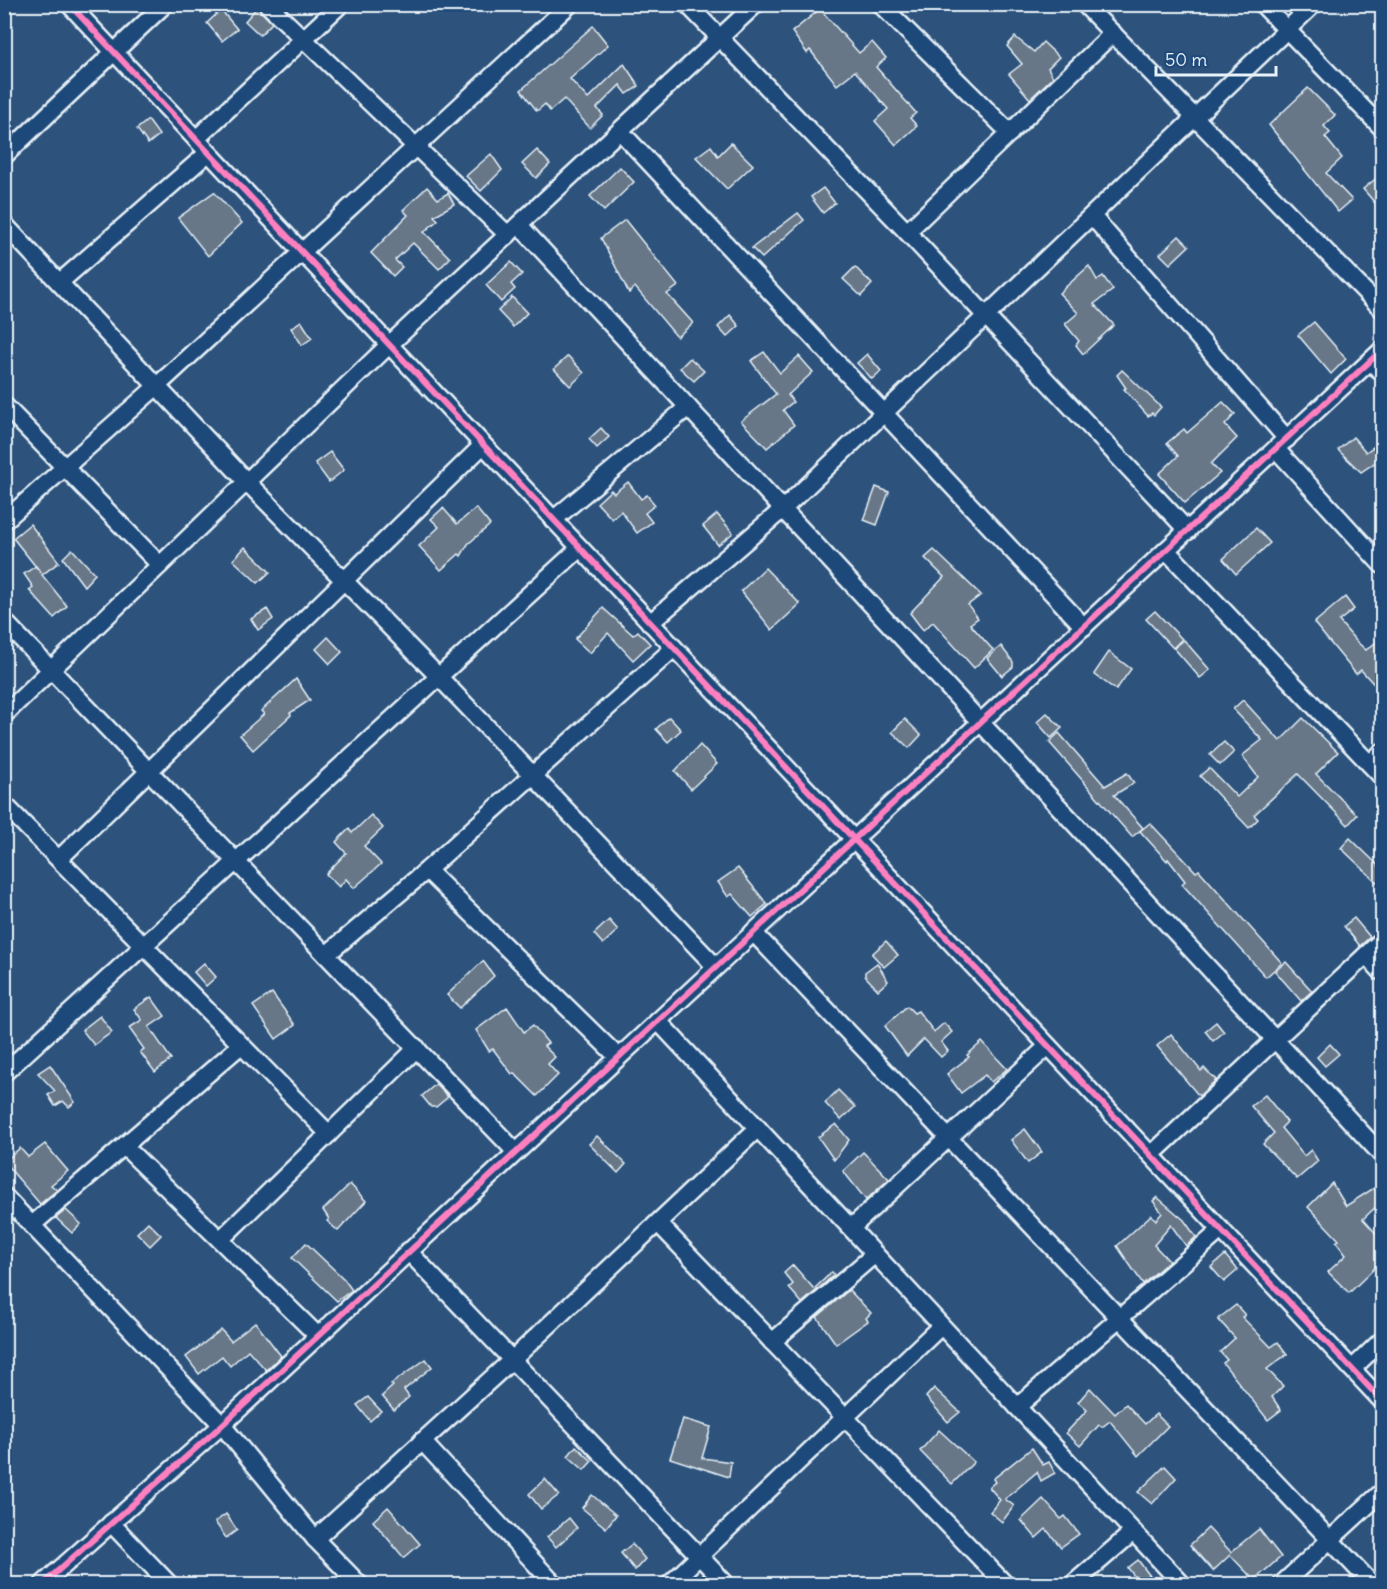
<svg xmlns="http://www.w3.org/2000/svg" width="1387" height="1589" font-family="Delius,sans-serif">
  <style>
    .building { fill: #677787; stroke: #e8f1f8; stroke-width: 1.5 }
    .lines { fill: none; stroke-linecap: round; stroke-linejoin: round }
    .minor-casing { stroke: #e8f1f8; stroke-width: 21 }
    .minor { stroke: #1f4a7a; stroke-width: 16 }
    .cycleway-casing { stroke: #1f4a7a; stroke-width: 10 }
    .cycleway { stroke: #ff80c0; stroke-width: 6 }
  </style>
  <rect width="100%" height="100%" fill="#2d537d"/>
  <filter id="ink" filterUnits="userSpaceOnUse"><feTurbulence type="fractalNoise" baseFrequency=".0167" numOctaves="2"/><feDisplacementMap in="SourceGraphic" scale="12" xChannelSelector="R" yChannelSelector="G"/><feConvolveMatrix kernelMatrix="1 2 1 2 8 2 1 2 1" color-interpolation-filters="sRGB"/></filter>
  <g filter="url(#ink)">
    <g class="building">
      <polygon points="257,7 272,23 260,35 245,21"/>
      <polygon points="820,9 859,53 872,42 886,58 876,67 916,113 910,118 917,126 896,145 875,121 888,109 855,71 837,85 810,50 807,53 792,32"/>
      <polygon points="221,10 237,29 222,41 207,23"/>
      <polygon points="593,26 608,45 570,79 588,99 624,64 639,86 627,94 620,85 597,108 603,115 590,128 564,99 550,111 545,104 537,111 521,90"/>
      <polygon points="1015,37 1034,52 1043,42 1059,57 1048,68 1053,77 1030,99 1009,74 1022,64 1007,46"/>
      <polygon points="1308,88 1335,115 1324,126 1330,133 1325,137 1342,158 1326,173 1352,200 1338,212 1269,125"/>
      <polygon points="148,120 159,135 148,144 137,129"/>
      <polygon points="731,143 753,165 727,189 696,157 711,146 718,156"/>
      <polygon points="537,150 550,164 536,178 522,164"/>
      <polygon points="491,154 502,170 481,191 466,176"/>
      <polygon points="620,167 634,182 604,211 590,196"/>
      <polygon points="1383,173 1383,212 1363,189"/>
      <polygon points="427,187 438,199 448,193 454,204 434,216 438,220 424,232 450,258 439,269 413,243 395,260 402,267 393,276 371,253 408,215 403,210"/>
      <polygon points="823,188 835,203 823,213 811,197"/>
      <polygon points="214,192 242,223 208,256 178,218"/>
      <polygon points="798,213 804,220 762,258 752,248"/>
      <polygon points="625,220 678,286 667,294 693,323 677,337 635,287 629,293 601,238"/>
      <polygon points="1179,236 1189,246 1170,264 1160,254"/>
      <polygon points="511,262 522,274 511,284 515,289 501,302 486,285"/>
      <polygon points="1089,266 1097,280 1103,276 1113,290 1094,304 1114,325 1083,354 1076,345 1079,341 1065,324 1078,313 1059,293"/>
      <polygon points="855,267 872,284 861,296 843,279"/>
      <polygon points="512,297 527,313 513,327 498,311"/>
      <polygon points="730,315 739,326 727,337 718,327"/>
      <polygon points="301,321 312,338 302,345 291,328"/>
      <polygon points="1314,322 1346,359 1331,374 1298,335"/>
      <polygon points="764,352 780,373 799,356 813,372 788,395 793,402 783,410 794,425 767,448 741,421 776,394 751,361"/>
      <polygon points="867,354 881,371 872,379 857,363"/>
      <polygon points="568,356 584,373 570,386 554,369"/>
      <polygon points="690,358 704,371 694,381 680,368"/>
      <polygon points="1122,370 1161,407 1154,415 1152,413 1148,416 1124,389 1126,388 1117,375"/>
      <polygon points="1223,402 1235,414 1225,425 1237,438 1211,464 1220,473 1185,503 1159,474 1178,456 1167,443 1184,429 1187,433"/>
      <polygon points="601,428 609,437 597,448 589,439"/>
      <polygon points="1353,437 1366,452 1383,440 1383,457 1361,472 1338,450"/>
      <polygon points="330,452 344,470 329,482 315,463"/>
      <polygon points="628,482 641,499 647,495 655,505 645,513 652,522 637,533 621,511 612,519 597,503 611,490 614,493"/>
      <polygon points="876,487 889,492 877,525 864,520"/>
      <polygon points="443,508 457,524 476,508 490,525 468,544 461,556 459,554 441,570 419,546 439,527 431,519"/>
      <polygon points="717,514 733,533 718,545 703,526"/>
      <polygon points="30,524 59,562 42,575 67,606 54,618 29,590 33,587 24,574 36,566 41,573 13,538"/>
      <polygon points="1256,528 1270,543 1236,574 1223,559"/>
      <polygon points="245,547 270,572 258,583 233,560"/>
      <polygon points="72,549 95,574 84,586 63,558"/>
      <polygon points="934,550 981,595 968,605 978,618 970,624 993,650 974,668 933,622 923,630 910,613 944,577 925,558"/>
      <polygon points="765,568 800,604 772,630 741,591"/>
      <polygon points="1345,597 1354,609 1339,621 1356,641 1366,650 1383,637 1383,694 1361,670 1356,674 1314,623"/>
      <polygon points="603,608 633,635 638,631 650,644 633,660 608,633 590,653 575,639"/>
      <polygon points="267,609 273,619 258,630 251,619"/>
      <polygon points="1155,611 1182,639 1173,648 1146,619"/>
      <polygon points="328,637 342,652 330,664 316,649"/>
      <polygon points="1184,640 1210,670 1200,678 1174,648"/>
      <polygon points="1001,646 1013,662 1013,667 1002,676 987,658"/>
      <polygon points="1109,652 1131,669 1116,690 1094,674"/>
      <polygon points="296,679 310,700 290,713 291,715 253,750 240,735 264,714 261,711"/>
      <polygon points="1243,700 1280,741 1303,718 1338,752 1316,774 1357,815 1348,825 1298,774 1254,815 1258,819 1249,828 1200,776 1209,768 1237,797 1258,777 1242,756 1262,740 1233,709"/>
      <polygon points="1047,713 1062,728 1051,738 1037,722"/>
      <polygon points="669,717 681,730 668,742 656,729"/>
      <polygon points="905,719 921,735 909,748 892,732"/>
      <polygon points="1059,733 1105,786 1127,773 1134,783 1114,795 1143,828 1132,837 1049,742"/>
      <polygon points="1224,742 1234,752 1220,765 1210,755"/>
      <polygon points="700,745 717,764 691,789 675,771"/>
      <polygon points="371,815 383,828 364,846 381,864 354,888 346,879 339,887 326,874 346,853 336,842 349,829 352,833"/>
      <polygon points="1150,823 1196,872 1199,870 1282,963 1266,977 1182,884 1185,881 1168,859 1167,861 1140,831"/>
      <polygon points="1350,838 1383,870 1383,888 1341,848"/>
      <polygon points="738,868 767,904 752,917 732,894 728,897 718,882"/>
      <polygon points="1354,918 1370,937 1360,946 1344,926"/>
      <polygon points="609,920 618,930 603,944 594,934"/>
      <polygon points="886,941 898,955 884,967 872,954"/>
      <polygon points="483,961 494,976 460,1008 447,995"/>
      <polygon points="1286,962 1312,991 1301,1001 1275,971"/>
      <polygon points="204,963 216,977 206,986 194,972"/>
      <polygon points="877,963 888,981 878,990 865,976 865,972"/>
      <polygon points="272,993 295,1025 276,1039 253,1006"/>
      <polygon points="151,997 165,1016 149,1027 171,1059 155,1072 140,1052 144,1049 129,1028 142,1020 134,1009"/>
      <polygon points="907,1006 914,1013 918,1011 934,1032 944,1023 952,1032 941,1042 948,1051 941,1057 924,1039 907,1056 885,1026"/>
      <polygon points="507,1007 524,1032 533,1025 548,1043 544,1046 555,1057 548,1064 558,1075 537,1096 514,1073 512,1074 493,1049 489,1051 476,1030"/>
      <polygon points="100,1016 112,1032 94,1045 82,1030"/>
      <polygon points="1216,1022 1224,1032 1213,1041 1205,1031"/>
      <polygon points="1171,1034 1201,1071 1204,1068 1216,1080 1199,1096 1157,1046"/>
      <polygon points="982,1042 1007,1069 991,1082 985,1075 961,1093 947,1074 969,1057 967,1055"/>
      <polygon points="1330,1044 1339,1054 1325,1066 1317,1057"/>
      <polygon points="50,1065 75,1102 69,1107 63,1101 55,1106 48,1095 55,1091 38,1073"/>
      <polygon points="436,1084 448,1097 436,1107 431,1107 422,1096"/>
      <polygon points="838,1090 855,1107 841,1120 825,1103"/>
      <polygon points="1265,1095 1287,1122 1281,1128 1304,1156 1311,1150 1318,1161 1297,1179 1263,1144 1274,1133 1251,1106"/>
      <polygon points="836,1124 849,1140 834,1160 818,1137"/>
      <polygon points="1025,1129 1042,1152 1028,1163 1011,1140"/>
      <polygon points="597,1136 626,1164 618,1173 589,1144"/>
      <polygon points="45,1144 68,1171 51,1185 57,1190 40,1204 4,1162 20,1148 28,1157"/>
      <polygon points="863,1152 889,1179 866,1200 843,1171"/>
      <polygon points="1332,1183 1346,1206 1374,1188 1383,1200 1363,1219 1383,1241 1383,1260 1349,1293 1328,1272 1346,1255 1336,1242 1339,1240 1308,1207"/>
      <polygon points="350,1184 366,1201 338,1231 327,1221 329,1219 323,1210"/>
      <polygon points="1157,1197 1184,1220 1196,1237 1186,1246 1171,1225 1154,1245 1169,1261 1143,1284 1117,1246 1151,1215 1156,1220 1162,1213 1153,1201"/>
      <polygon points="66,1210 81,1224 72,1233 56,1218"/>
      <polygon points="148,1222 161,1235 150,1246 137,1233"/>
      <polygon points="306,1243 344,1279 352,1290 337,1301 292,1258"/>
      <polygon points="1225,1255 1238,1270 1224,1282 1211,1267"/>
      <polygon points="793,1265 814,1289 832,1272 834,1275 802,1303 789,1288 793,1284 784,1273"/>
      <polygon points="849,1290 871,1313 866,1318 868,1321 836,1344 817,1317"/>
      <polygon points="1236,1305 1245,1315 1242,1317 1271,1347 1278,1342 1287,1354 1267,1369 1283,1386 1272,1397 1281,1410 1268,1420 1223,1363 1227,1360 1220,1352 1235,1338 1218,1319"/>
      <polygon points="255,1322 281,1356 266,1370 248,1350 230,1366 222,1356 199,1374 186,1357 221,1330 231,1341"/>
      <polygon points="426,1359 432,1367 404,1390 409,1397 394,1410 382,1396 393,1386 391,1384"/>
      <polygon points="934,1388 960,1412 948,1422 926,1397"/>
      <polygon points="1090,1388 1115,1414 1126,1404 1145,1424 1156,1414 1168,1426 1138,1456 1110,1421 1102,1427 1099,1425 1080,1446 1066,1433 1087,1410 1078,1402"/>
      <polygon points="368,1397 381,1411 370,1421 357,1405"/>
      <polygon points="683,1419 711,1427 702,1458 731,1462 729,1477 670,1458"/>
      <polygon points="939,1430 974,1462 952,1484 920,1451"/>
      <polygon points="576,1446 592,1461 584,1470 568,1456"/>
      <polygon points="1032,1448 1043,1465 1049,1462 1055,1473 1041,1481 1037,1472 1005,1499 1014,1506 1002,1522 990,1512 1000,1500 989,1487 995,1482 993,1479"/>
      <polygon points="1165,1466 1176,1478 1152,1504 1138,1492"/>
      <polygon points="545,1479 559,1495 541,1509 529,1494"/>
      <polygon points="592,1495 616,1515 606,1528 582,1508"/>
      <polygon points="1043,1499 1061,1519 1065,1516 1079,1534 1061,1547 1046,1529 1036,1538 1021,1520"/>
      <polygon points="388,1507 420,1544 404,1558 373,1521"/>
      <polygon points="226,1514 237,1530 226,1538 215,1522"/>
      <polygon points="569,1518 577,1528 556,1547 547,1537"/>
      <polygon points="1208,1528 1231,1552 1259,1529 1281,1557 1254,1580 1230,1555 1213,1571 1190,1545"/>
      <polygon points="632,1544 645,1559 635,1570 621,1553"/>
      <polygon points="1138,1560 1156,1584 1140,1584 1128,1568"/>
    </g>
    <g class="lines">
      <g class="minor-casing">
        <g id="minor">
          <polyline points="69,4 1382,1401"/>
          <polyline points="267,4 508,235"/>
          <polyline points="687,4 907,232 1188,531"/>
          <polyline points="880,4 1010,133"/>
          <polyline points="1084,4 1382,309"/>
          <polyline points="1262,4 1382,128"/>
          <polyline points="620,131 1084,627"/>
          <polyline points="196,139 341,4"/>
          <polyline points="4,156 165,4"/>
          <polyline points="1092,216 1287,439"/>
          <polyline points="4,224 247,482 438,676 716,967"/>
          <polyline points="519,225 1382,1155"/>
          <polyline points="907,232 1113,33"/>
          <polyline points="60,282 208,153"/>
          <polyline points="1371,361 1382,373"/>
          <polyline points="4,405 160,565"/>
          <polyline points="1276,449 1382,565"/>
          <polyline points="553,520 688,407"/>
          <polyline points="4,521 157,386 570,4"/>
          <polyline points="1166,550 1382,777"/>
          <polyline points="4,621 516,1152"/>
          <polyline points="650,623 783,509 1314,4"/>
          <polyline points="4,715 389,345 756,4"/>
          <polyline points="1370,764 1382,752"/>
          <polyline points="4,804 329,1134"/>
          <polyline points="59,859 483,445"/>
          <polyline points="427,870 618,1057"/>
          <polyline points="753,932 1372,1584"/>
          <polyline points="326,955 427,870 674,648"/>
          <polyline points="1366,955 1382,972"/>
          <polyline points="658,1021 1182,1584"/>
          <polyline points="4,1073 580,548"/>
          <polyline points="124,1146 318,1336"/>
          <polyline points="1151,1155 1382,940"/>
          <polyline points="4,1196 222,1425 315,1539 359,1584"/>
          <polyline points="658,1223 1005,1584"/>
          <polyline points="32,1225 241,1045"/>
          <polyline points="851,1228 1048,1046"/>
          <polyline points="220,1240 417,1048"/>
          <polyline points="408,1251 726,1584"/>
          <polyline points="772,1342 875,1254"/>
          <polyline points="1352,1369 1382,1340"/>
          <polyline points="1017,1407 1221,1230"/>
          <polyline points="422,1441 554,1584"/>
          <polyline points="111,1523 169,1584"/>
          <polyline points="315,1539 512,1360 758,1128"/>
          <polyline points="43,1584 222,1425 1382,350"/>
          <polyline points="670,1584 941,1326"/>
          <polyline points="1073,1584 1133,1532"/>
          <polyline points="1282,1584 1382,1492"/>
        </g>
      </g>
      <use href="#minor" class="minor"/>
      <g class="cycleway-casing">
        <g id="cycleway">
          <polyline points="69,4 1382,1401"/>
          <polyline points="43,1584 222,1425 1382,350"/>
        </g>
      </g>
      <use href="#cycleway" class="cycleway"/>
    </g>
  </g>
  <rect width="1387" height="1589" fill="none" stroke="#1f4a7a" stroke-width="24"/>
  <rect x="12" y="12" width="1363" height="1565" fill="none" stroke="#e8f1f8" stroke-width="2" filter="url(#ink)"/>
  <path d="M1156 66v9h120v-9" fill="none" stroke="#e8f1f8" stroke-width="3"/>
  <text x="1165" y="66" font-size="18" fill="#e8f1f8" stroke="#1f4a7a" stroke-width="4.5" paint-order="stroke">50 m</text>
</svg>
